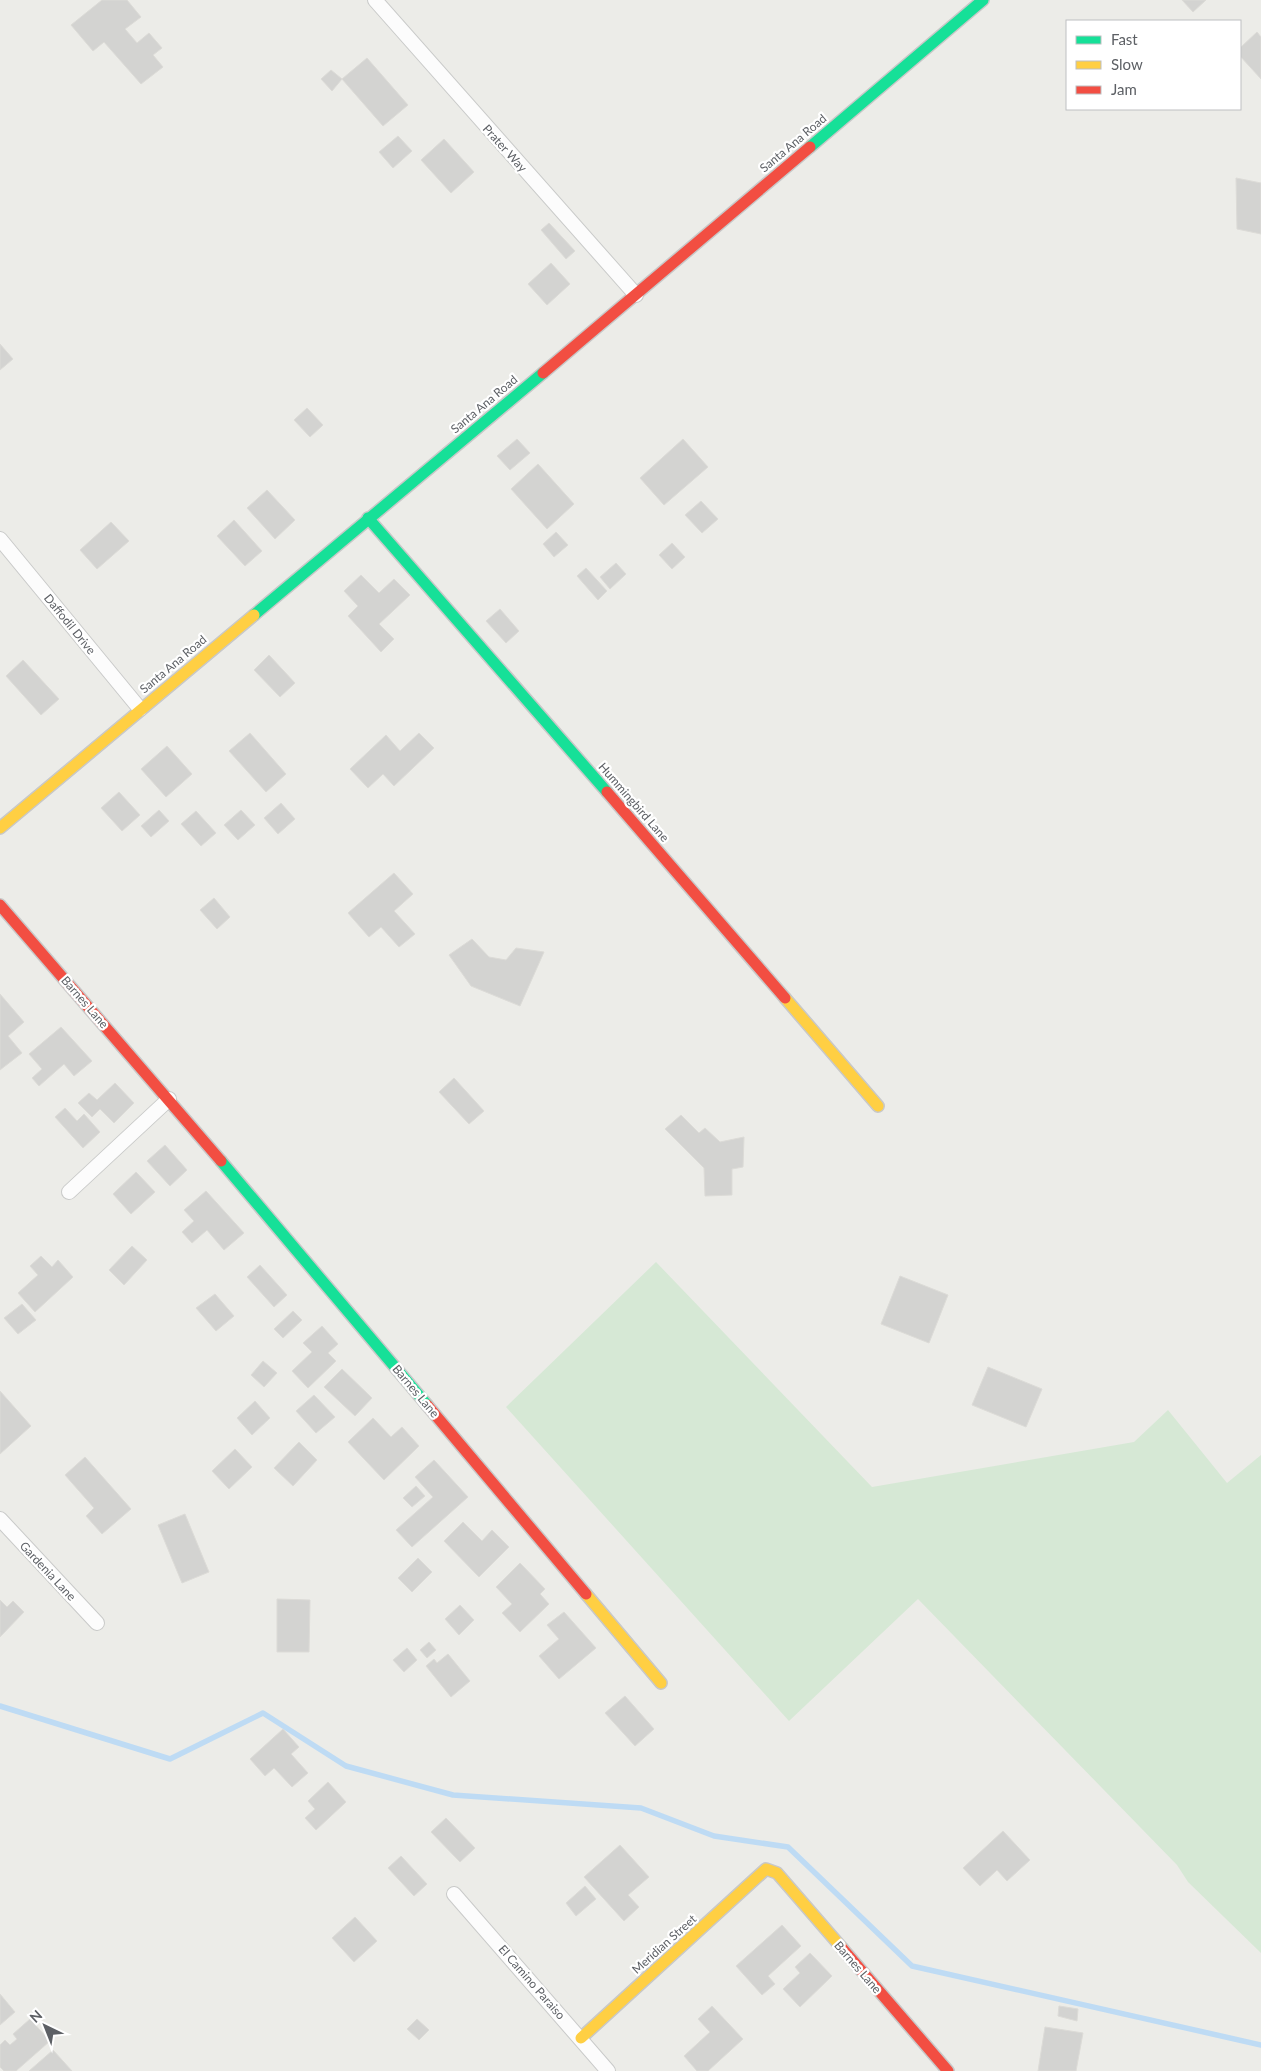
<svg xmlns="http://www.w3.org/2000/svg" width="1261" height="2071" font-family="Lato,sans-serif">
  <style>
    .green { fill: #d6e8d5 }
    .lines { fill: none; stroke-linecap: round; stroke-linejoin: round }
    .stream { stroke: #bedbf4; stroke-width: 5.5 }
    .building { fill: #d3d3d1; stroke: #dcdbd7 }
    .street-casing { stroke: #c9cac9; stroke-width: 16 }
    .fast-casing { stroke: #c8c8c8; stroke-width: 14 }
    .slow-casing { stroke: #c8c8c8; stroke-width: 14 }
    .jam-casing { stroke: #c8c8c8; stroke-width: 14 }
    .street { stroke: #fcfcfc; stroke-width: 14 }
    .fast { stroke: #16e098; stroke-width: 11 }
    .slow { stroke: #ffcf43; stroke-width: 11 }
    .jam { stroke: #f24e42; stroke-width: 11 }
    .labels { text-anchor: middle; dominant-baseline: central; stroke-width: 4.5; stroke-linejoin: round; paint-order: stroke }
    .street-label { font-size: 12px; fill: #5d6065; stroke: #fff }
  </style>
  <rect width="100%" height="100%" fill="#ecece8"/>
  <polygon class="green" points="656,1262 872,1487 1134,1442 1168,1410 1227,1483 1261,1455 1261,1953 1188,1882 1177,1865 918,1599 789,1721 506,1407"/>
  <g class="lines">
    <polyline class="stream" points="0,1706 170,1759 263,1713 346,1766 453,1795 641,1808 714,1836 788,1847 912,1966 1261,2045"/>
  </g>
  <g class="building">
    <polygon points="102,0 127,0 141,17 125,29 137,43 149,33 162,48 153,55 163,67 141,84 104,42 93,51 71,25"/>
    <polygon points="1182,0 1206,0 1193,12"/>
    <polygon points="1257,32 1261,37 1261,79 1240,56 1240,48"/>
    <polygon points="367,58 408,105 383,126 342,79"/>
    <polygon points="331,70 342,79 332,91 321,79"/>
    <polygon points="398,136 412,151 393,168 379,152"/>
    <polygon points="444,139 474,172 451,193 421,160"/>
    <polygon points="1236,178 1261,183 1261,234 1237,229"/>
    <polygon points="549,223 575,251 566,259 541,230"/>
    <polygon points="551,263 570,284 547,305 528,284"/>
    <polygon points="0,344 13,359 0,370"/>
    <polygon points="307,408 323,425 310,437 294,420"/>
    <polygon points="517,439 530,453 510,470 497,456"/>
    <polygon points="683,439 708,467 664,505 640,478"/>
    <polygon points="538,464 574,504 547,529 511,489"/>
    <polygon points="267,490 295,520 275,539 247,508"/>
    <polygon points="701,501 718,519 702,533 685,515"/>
    <polygon points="234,520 262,551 245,566 217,536"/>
    <polygon points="111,522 129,541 97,569 80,550"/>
    <polygon points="556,532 568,545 554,557 543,544"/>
    <polygon points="672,543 685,557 672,569 659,555"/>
    <polygon points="616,563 626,574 610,589 600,577"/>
    <polygon points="586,568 607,591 598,600 577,576"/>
    <polygon points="361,575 379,593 394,579 410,595 379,624 394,639 381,652 348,616 358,606 344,591"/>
    <polygon points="500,609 519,631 506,643 486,621"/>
    <polygon points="269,655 295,683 280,697 254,670"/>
    <polygon points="23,660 59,699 41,715 6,676"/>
    <polygon points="250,733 286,774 266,792 229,751"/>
    <polygon points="419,733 434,748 394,786 383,774 368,788 350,769 386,735 400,751"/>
    <polygon points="167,746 192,774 166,797 141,769"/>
    <polygon points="119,792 140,815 122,831 101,808"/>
    <polygon points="281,803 295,819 278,834 264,818"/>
    <polygon points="159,810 169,821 151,837 141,826"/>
    <polygon points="241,810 255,825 238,840 224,825"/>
    <polygon points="196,811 216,833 201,846 181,824"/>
    <polygon points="394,873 413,894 394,911 415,934 399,947 381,927 369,937 348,913"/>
    <polygon points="214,898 230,917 217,929 200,910"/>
    <polygon points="472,939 489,957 506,960 516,948 544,952 520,1006 471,986 449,955"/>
    <polygon points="0,994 24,1022 8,1036 22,1053 0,1070"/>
    <polygon points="61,1027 92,1061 74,1076 64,1064 39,1086 32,1078 42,1069 29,1054"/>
    <polygon points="454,1078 484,1111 469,1124 439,1092"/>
    <polygon points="115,1083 134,1103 114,1123 100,1109 92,1117 78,1103 89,1093 97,1100"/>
    <polygon points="65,1108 77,1121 84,1114 100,1132 83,1148 55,1117"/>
    <polygon points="681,1115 699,1133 705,1128 720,1142 744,1137 743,1167 732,1169 732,1195 705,1196 704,1168 665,1129"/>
    <polygon points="165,1145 187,1170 170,1186 147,1161"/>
    <polygon points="136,1172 155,1192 131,1214 113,1194"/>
    <polygon points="206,1191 244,1233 224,1250 207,1230 192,1243 182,1232 194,1221 184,1210"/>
    <polygon points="132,1246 147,1260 124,1285 109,1270"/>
    <polygon points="41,1256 52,1267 58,1260 73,1277 35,1312 18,1293 38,1275 30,1266"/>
    <polygon points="260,1265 287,1295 274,1307 247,1277"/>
    <polygon points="900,1276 948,1295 929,1343 881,1324"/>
    <polygon points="215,1294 234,1316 216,1331 196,1308"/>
    <polygon points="22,1304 36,1320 18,1334 4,1318"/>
    <polygon points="293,1311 302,1320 283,1338 274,1329"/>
    <polygon points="322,1326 338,1344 328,1353 336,1361 308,1388 292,1371 312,1352 303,1343"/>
    <polygon points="263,1361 277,1373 264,1387 251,1375"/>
    <polygon points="988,1367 1042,1389 1026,1427 972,1405"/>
    <polygon points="342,1369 372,1398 355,1416 324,1387"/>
    <polygon points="0,1391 31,1426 0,1454"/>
    <polygon points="314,1395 335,1417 316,1433 296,1411"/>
    <polygon points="255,1401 270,1418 252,1435 237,1418"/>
    <polygon points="373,1418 391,1437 402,1427 419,1446 384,1480 348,1442"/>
    <polygon points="299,1442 317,1460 293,1486 274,1468"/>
    <polygon points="235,1449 252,1467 229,1489 212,1471"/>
    <polygon points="85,1457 131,1509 102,1534 86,1516 94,1508 65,1475"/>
    <polygon points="434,1460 468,1497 412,1547 396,1530 433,1497 415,1477"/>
    <polygon points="416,1486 425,1496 412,1507 403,1498"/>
    <polygon points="185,1514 209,1572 182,1583 158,1525"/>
    <polygon points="463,1522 482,1541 492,1530 509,1547 479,1577 444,1541"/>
    <polygon points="418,1558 432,1572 412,1592 398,1578"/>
    <polygon points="520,1563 545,1589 540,1594 549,1604 520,1632 502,1613 512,1604 496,1587"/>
    <polygon points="277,1599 310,1600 309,1652 277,1652"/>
    <polygon points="0,1600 7,1607 13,1601 24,1612 0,1637"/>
    <polygon points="460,1605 474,1620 459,1635 445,1619"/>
    <polygon points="564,1612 596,1648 559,1679 539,1656 559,1639 547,1625"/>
    <polygon points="429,1642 436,1650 427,1658 420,1650"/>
    <polygon points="407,1648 417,1660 404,1672 393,1660"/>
    <polygon points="448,1654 470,1681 451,1697 426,1666 434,1659 437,1663"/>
    <polygon points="625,1696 654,1729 635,1746 605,1713"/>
    <polygon points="283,1729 299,1747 291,1754 308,1773 292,1787 274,1768 265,1776 250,1759"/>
    <polygon points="328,1782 346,1802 316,1830 305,1818 315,1809 308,1801"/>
    <polygon points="446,1818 475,1848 460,1862 431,1832"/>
    <polygon points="1003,1831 1030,1860 1007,1881 997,1870 980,1886 963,1868"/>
    <polygon points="620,1845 649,1877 628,1895 639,1907 624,1921 584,1877"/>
    <polygon points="401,1856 427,1884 414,1896 388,1868"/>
    <polygon points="585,1886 596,1899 576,1916 566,1903"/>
    <polygon points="355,1917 377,1941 354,1962 332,1938"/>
    <polygon points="782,1925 801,1946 768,1976 775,1984 762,1995 736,1966"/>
    <polygon points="810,1953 832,1976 800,2007 783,1989 800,1973 795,1967"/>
    <polygon points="0,1994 15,2012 0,2025"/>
    <polygon points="712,2006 743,2039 708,2071 697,2071 684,2056 710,2032 698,2019"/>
    <polygon points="1059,2006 1078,2009 1077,2021 1058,2016"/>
    <polygon points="30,2019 50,2041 16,2071 4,2071 0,2067 0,2045 5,2040 10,2045 17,2039 13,2034"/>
    <polygon points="417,2019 429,2030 419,2040 407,2029"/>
    <polygon points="1045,2027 1083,2033 1076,2071 1038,2071"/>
    <polygon points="53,2050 72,2071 29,2071"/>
  </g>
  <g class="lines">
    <g class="street-casing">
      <g id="street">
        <polyline points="375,0 636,295"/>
        <polyline points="0,539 140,709"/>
        <polyline points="69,1192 169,1099"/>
        <polyline points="0,1519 97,1623"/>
        <polyline points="454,1894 608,2071"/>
      </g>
    </g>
    <g class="fast-casing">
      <g id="fast">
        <polyline points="810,147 983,0"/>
        <polyline points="368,518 607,792"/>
        <polyline points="254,615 543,373"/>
        <polyline points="221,1161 427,1405"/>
      </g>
    </g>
    <g class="slow-casing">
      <g id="slow">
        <polyline points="0,828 254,615"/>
        <polyline points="785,998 878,1106"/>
        <polyline points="586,1594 661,1683"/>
        <polyline points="581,2038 766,1869 777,1873 842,1948"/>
      </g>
    </g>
    <g class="jam-casing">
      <g id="jam">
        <polyline points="543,373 810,147"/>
        <polyline points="607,792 785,998"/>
        <polyline points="0,905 221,1161"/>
        <polyline points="427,1405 586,1594"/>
        <polyline points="842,1948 948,2071"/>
      </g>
    </g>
    <use href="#street" class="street"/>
    <use href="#fast" class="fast"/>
    <use href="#slow" class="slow"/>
    <use href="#jam" class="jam"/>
  </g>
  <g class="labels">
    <g class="street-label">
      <text transform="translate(793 143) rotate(-40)">Santa Ana Road</text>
      <text transform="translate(505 148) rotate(48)">Prater Way</text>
      <text transform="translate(484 404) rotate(-40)">Santa Ana Road</text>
      <text transform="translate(70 624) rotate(51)">Daffodil Drive</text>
      <text transform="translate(173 664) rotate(-40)">Santa Ana Road</text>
      <text transform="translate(634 802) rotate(49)">Hummingbird Lane</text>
      <text transform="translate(85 1002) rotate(49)">Barnes Lane</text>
      <text transform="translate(416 1391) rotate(50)">Barnes Lane</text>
      <text transform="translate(48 1571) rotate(47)">Gardenia Lane</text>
      <text transform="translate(664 1944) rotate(-42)">Meridian Street</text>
      <text transform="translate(858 1967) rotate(49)">Barnes Lane</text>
      <text transform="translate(532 1982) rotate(49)">El Camino Paraiso</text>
    </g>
  </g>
  <rect x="1066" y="20" width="175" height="90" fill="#ffffff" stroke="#bebfc1"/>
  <rect x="1076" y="36" width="25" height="8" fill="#16e098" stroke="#bebfc1"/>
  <text x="1111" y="45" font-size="15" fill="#5d6065">Fast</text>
  <rect x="1076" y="61" width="25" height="8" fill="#ffcf43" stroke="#bebfc1"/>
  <text x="1111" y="70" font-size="15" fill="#5d6065">Slow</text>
  <rect x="1076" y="86" width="25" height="8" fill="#f24e42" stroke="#bebfc1"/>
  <text x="1111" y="95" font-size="15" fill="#5d6065">Jam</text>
  <g transform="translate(45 2026) rotate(317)" stroke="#ffffff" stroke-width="4" paint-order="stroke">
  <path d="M0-4L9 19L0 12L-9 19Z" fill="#5d6065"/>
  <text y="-8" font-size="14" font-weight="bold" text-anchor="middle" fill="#5d6065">N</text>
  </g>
</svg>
